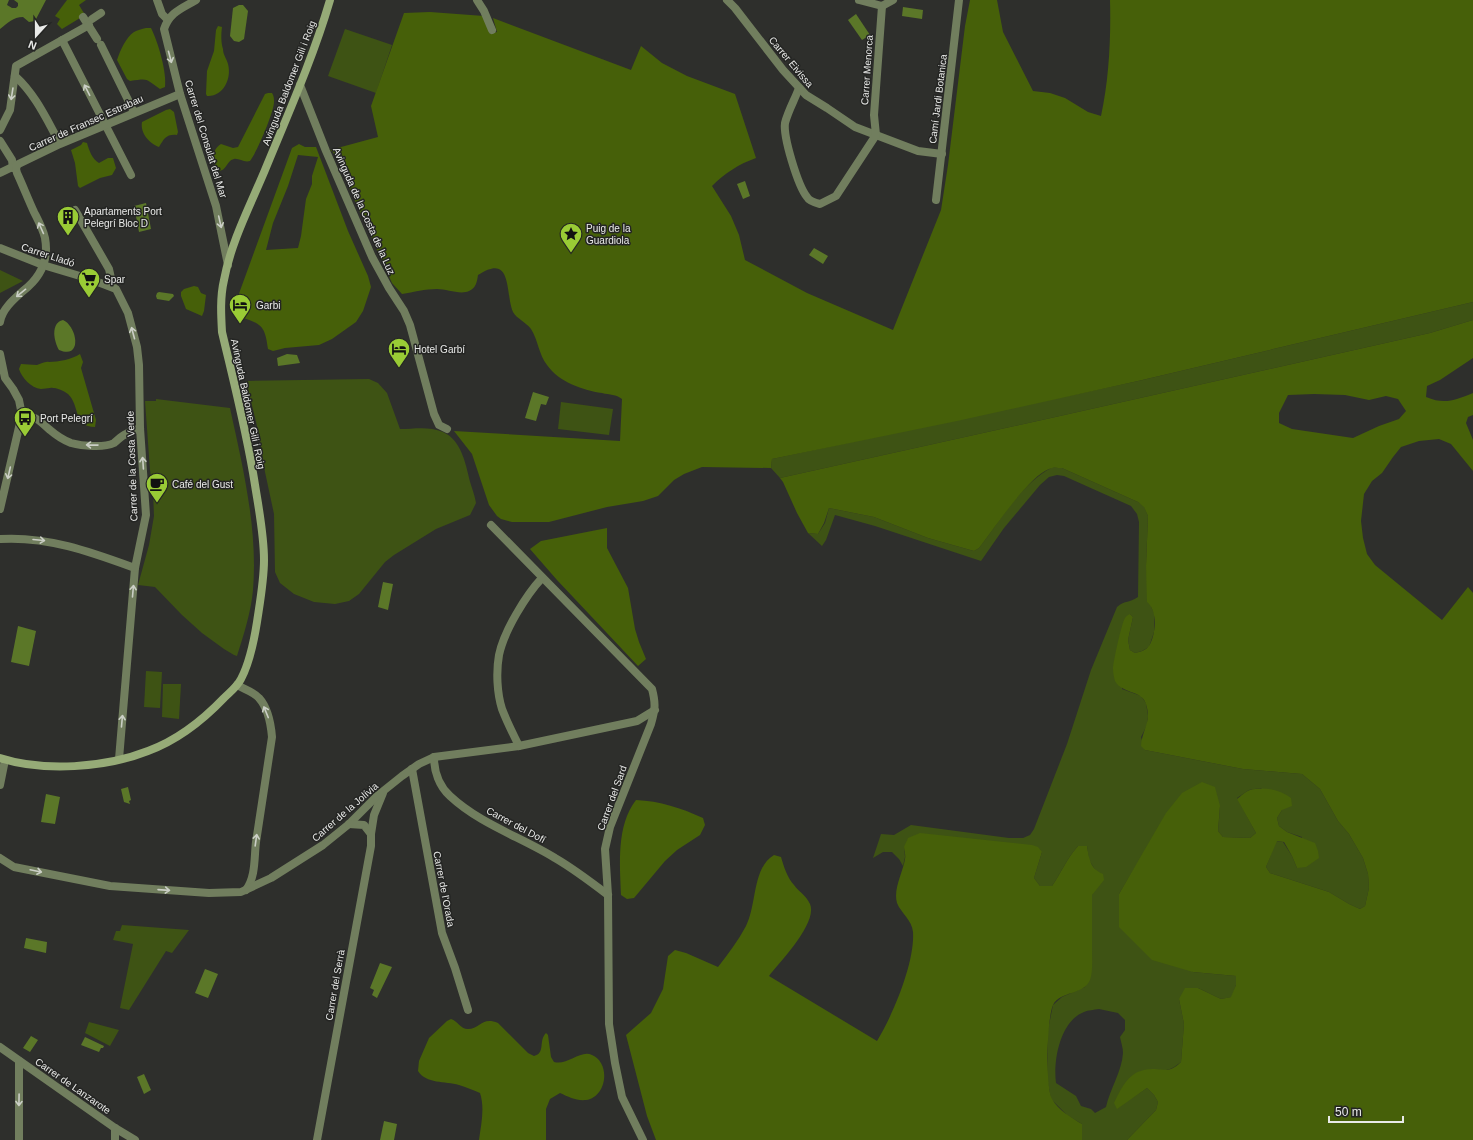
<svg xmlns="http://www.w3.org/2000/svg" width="1473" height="1140" font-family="Arial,sans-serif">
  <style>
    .green { fill: #3e5314; fill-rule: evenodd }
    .forest { fill: #466009; fill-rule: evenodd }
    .water { fill: #5b7728 }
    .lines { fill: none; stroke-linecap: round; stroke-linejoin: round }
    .street { stroke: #717e5e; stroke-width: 8 }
    .secondary { stroke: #96ab77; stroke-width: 8 }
    .oneway { stroke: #cbcfc6 }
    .labels { text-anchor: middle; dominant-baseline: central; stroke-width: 3; stroke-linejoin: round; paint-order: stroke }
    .street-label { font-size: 10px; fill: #e9eae8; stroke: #242523 }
    .poi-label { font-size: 10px; fill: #e9eae8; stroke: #242523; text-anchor: start }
  </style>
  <rect width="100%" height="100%" fill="#2e2f2c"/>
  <g class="green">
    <polygon points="345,29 392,45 376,93 328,76"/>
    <polygon points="0,270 23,281 0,293"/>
    <polygon points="1473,302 1473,320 1430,333 1051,418 780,478 771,468 772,459 1138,381"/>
    <path d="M369,379L378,383L387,393L400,429C414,429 429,426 443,432C463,441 466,467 471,485C473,491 475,497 476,503L470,515L436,529L394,555L385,562L359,594L349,601L335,604L314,602L294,594L280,583L275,572L274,514L265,472L259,434L246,381Z"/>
    <path d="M156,399L230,408C243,468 258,529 253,590C251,612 244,634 237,656L234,655L224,649L202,633L182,615L155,587L138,585L149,545L154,516L153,491L150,470L145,401H156Z"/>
    <polygon points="561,402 613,409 609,435 558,429"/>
    <path d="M1051,468H1062L1138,502L1144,506L1148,516L1146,566L1151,606L1154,613V632L1149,647L1142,651L1135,653L1130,650L1128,640L1133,617L1130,614L1122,689L1141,696L1146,703L1148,716L1147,725L1141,737L1145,750L1243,769L1302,774L1320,789L1338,821L1349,834L1363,858L1368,874L1369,888L1365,906L1360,909L1349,904L1329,892L1270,873L1266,867L1276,841L1283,842L1292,856L1297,868L1302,837L1287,832L1279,826L1277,818L1282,810L1261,788L1249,790L1237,798L1256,833L1250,838L1223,837L1218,831L1220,806L1140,859L1119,894L1193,972L1236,976V985L1232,997L1221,999L1198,988L1179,999L1184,1024L1181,1062C1170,1071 1166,1071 1153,1069L1132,1098L1147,1088L1154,1095L1158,1102L1156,1110L1127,1140H1082V1124L1067,1115L1051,1099L1047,1078L1048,1058V1030L1053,1005L1062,997L1085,987L1092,961V895L1096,871L1089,860L1087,846H1078C1067,858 1061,873 1052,886H1040L1034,878L1042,852L904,847L905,857L903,866L899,859L892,852H883L873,858L881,834L894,835L911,825L1009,838H1023L1030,835L1034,829L1067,744L1091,670L1117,607C1125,600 1130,603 1138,597L1139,522L1137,514L1131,506L1064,476L1057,475L1049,477L1040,485L1004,528L981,561L875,526L835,515L826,540L822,546L808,533L818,534L825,523L829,508L874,517L928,538L974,551L979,548C999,522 1021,484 1051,468ZM1099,1009L1118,1013L1125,1020V1030L1120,1037C1121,1042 1123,1048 1123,1053C1122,1071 1110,1089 1106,1107L1095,1113L1091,1109L1081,1106L1076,1096L1056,1083C1053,1061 1060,1021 1084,1012C1088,1010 1094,1010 1099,1009Z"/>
    <polygon points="146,671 162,672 160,708 144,707"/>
    <polygon points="163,684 181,684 179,719 162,717"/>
    <polygon points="122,925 189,930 172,953 166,951 129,1010 120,1008 133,944 113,940 116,931 120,931"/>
    <polygon points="89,1022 119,1030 110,1046 85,1033"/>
  </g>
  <g class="forest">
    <polygon points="67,0 86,0 79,5 85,15 62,29 57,24 60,19 55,16"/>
    <path d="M970,0H997L1003,32L1033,91L1050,93L1065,98L1088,112L1101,116C1109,79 1111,39 1110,0H1473V302L1138,381L957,421L772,459L771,468L702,467L684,474L674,480L658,496L643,501L607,507L549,522H512L501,519L497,516L489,505L472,454L454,431L620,441L622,399C616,394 610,395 602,393C582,390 559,382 547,365C539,355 538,340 531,329C526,322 517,319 513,312C505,293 513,252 478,275C477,282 476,288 469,291C460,295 447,289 437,289C425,289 414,292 402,294L392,283L333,152L330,150L378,137L371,106L404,13L430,12L484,16L490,34L497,32L493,18L631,70L641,46L662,63L687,76L735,94L756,158C739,164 725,173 712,186L731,216L739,235L745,260L807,293L893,330L941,210L948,165L965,26Z"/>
    <path d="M218,26L222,27C221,34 221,43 223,49C223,55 227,59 228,64C232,79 223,97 207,96L206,94L207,71L214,51L216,30Z"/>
    <path d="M146,28H151C158,42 167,72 165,87L160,89C145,79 150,78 130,81L127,79L117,60C120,51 126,37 134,32C137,30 142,29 146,28Z"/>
    <path d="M268,93H272C274,96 274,99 274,102C274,112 256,154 250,161C244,163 239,158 234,159C226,161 227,171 218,171C212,162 211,150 221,144L233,148L238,147L265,94Z"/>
    <path d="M170,109L174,112L178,132L177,135C166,134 164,139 159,147C149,143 140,133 142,122L166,110Z"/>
    <path d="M83,142L87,143C89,150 92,159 99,163L108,158H113L116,168L112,175L100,178L80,188L78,186L75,163L71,150L81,145Z"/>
    <path d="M299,144L305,147H316L348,231L368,276L371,287L363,311L356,322L332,339L319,345L285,348L273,351L268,349C265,326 262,324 240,317L236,311L237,299L292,148ZM298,155L318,157L312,176V184L306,199L301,236L298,248L266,250L273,223L288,186Z"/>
    <polygon points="194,286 198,287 201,293 206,295 204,311 202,316 186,309 181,296 181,292 184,289"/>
    <path d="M1473,320V358L1440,380L1427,386L1426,397C1445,405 1455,400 1473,393V415L1468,417L1466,423L1473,440V471L1451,444L1439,439L1419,441L1401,447L1393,457L1382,473L1372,481L1364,494L1361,521L1363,538L1367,554L1375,565L1442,620L1468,587L1473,593V1140H1127L1156,1110L1158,1102L1154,1095L1147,1088L1117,1109L1114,1103C1123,1085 1130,1068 1155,1069C1168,1070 1170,1072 1181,1062L1184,1024L1179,999L1185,988H1198L1221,999L1231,997L1236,985V976L1193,972L1152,960L1119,927V894L1166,813L1182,793L1202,782L1215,787L1220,806L1218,831L1223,837L1250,838L1256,833L1237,799C1241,796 1246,791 1250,790C1263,786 1281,790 1291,798L1292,806L1282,810L1277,818L1279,826L1287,832L1315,843L1318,851L1319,858L1306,867L1297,868L1292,856L1284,842L1277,841L1266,867L1270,873L1329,892L1349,904L1360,909L1365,906L1369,888L1368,874L1363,858L1349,834L1338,821L1320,789L1302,774L1243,769L1145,750L1141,746C1142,729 1152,723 1146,704C1142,690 1122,694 1115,681C1114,678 1113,672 1113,669C1113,662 1122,622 1125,618C1126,616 1128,615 1130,614L1133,617L1128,640L1130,650L1135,653C1140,652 1146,650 1149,646C1156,634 1158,611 1147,602L1146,566L1148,516L1144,507L1138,502L1062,468C1058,468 1053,467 1049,469C1028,477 994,529 979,548L974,551L928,538L874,517L829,508L824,523L818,534L808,533L797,513L783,482L780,478L1051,418L1430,333ZM1314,394L1345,395L1369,400L1386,396L1398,399L1406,411L1399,419L1379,426L1353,438L1292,429L1279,423V413L1288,395Z"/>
    <path d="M80,354L83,362L81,368L83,375L96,420L95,427C73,427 80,405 68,394C64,391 55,387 50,388C47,388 44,389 41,389C31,388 22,378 19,369L21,364C26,364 31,365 37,365C41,364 45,361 49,362C58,362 73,359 80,354Z"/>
    <polygon points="607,528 607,548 628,588 635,629 639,642 646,659 638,666 557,580 530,549 541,541"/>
    <path d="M636,800C660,801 681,808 703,818L705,825L700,835L677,850L665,861L634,898L627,899L621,895C620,864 616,826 636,800Z"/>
    <path d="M920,833L1032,845L1038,847L1042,852L1034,878L1040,886H1052C1061,873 1067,858 1078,846H1087C1089,858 1090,869 1103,874L1104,880L1092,895C1092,913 1092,931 1092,950C1092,959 1093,972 1090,980C1084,995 1060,991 1053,1005C1047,1018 1045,1087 1052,1099C1058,1110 1072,1118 1082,1124V1140H656L647,1116L626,1035L651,1013L663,989L668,956L675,950L686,953L718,967C728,954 738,941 746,926C757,905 752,868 774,855L781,857C784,867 787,877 794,885C799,892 806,895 810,904C818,923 780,962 769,976L877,1041C893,1015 915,962 913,932C912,920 901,913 897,903C893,889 903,872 905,859C906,855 904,850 904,847C905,844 907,841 908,838Z"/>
    <path d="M451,1019C458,1021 460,1029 468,1029C480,1029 482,1016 498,1023L528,1053L534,1056C546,1053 538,1041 546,1033L548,1035L551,1057L554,1062C567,1066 581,1049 592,1055C611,1063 607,1097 586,1100C576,1101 569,1097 560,1093L550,1099L546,1109V1140H479C481,1125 485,1108 480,1093C473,1090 466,1087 459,1085C445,1081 426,1084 418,1071L419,1061L429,1038L447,1021Z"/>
  </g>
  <g class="water">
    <path d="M0,0H9L7,5L12,8H16L18,6V3L14,0H46L35,21L29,22L23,17C13,17 8,23 0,29Z"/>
    <polygon points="239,5 243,5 248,11 244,39 239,42 234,41 230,36 233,8"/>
    <polygon points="903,7 923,10 922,19 902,16"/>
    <polygon points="856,14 870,35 862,40 848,20"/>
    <polygon points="745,181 750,196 743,199 737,184"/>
    <polygon points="146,203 151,229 139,232 134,206"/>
    <polygon points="814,248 828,256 823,264 809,255"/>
    <polygon points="159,292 173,294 174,296 169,301 157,299 156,296 157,293"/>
    <path d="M63,320C77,326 83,360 59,350C54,342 50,323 63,320Z"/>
    <polygon points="287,354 297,355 300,363 278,366 277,358"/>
    <polygon points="533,392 549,397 546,405 541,404 536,421 525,418"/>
    <polygon points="383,582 393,584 388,610 378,607"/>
    <polygon points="18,626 36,631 29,666 11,662"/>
    <polygon points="128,787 131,800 129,801 130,804 124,802 121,789"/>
    <polygon points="46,794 60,797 55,824 41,822"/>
    <polygon points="26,938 47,942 46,953 24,948"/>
    <polygon points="380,963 392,967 377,998 372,995 374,990 370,988"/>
    <polygon points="205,969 218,974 208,998 195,993"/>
    <polygon points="31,1036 38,1040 30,1052 23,1048"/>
    <polygon points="85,1037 104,1046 103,1048 101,1048 99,1052 81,1045"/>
    <polygon points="144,1074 151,1090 144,1094 137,1077"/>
    <polygon points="384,1121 397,1124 394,1140 380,1140"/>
  </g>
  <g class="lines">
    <g class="street">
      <polyline points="157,0 162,14 167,19"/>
      <path d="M196,0C181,9 170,12 164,29L180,94L216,206L228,265"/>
      <polyline points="477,0 484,11 492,30"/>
      <polyline points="727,0 735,8 783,70 806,95 827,108 855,127 918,151 942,154"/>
      <polyline points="859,0 882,6 893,0"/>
      <polyline points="83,17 97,39"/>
      <polyline points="92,19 101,13"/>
      <polyline points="62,40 131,175"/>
      <polyline points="101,45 134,112"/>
      <path d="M15,76C34,93 45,116 57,138"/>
      <polyline points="300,85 326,151 372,257 389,288 404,311 410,325 434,414 439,425 447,429"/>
      <path d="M799,88C795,99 788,111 785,123C783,137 798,186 807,197C809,201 816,203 820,204L836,196L876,135L874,115L882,6"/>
      <polyline points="0,130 10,110 16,66 89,25"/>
      <polyline points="0,141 12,160 13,168"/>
      <polyline points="0,173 60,144 180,94"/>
      <polyline points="936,200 959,0"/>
      <polyline points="75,210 109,269 113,287"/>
      <polyline points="0,248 43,265 90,279 116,289 128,313 137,347 139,365 140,428 146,515 135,568 119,759"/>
      <path d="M0,322C2,309 14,299 23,291C40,278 49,260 45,238C43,229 38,220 34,212C28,199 23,186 17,173L16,169L17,165"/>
      <polyline points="0,354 5,378 13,389 19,400 21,410 20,423 0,509"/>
      <path d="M20,423C32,409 41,423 50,430C57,436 63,440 71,443C82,446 104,448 114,443C118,440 121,436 126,434C130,431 136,430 140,428"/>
      <path d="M491,525L652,689C656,704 655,710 651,724L610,827L605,849L608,895L609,1024L615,1063L622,1097L643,1140"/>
      <path d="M0,539C48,536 91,552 135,568"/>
      <path d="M237,685C244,689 254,692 259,698C268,708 271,725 272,737C267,772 261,807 256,842C254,858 256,876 246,890"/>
      <path d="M519,746C513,734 507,722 502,709C497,693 496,672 499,655C504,631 526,595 542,578"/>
      <path d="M434,757C434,771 439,786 450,796C480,824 521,837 555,858C574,869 591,882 608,895"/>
      <polyline points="412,769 442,933 455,968 468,1010"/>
      <polyline points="0,785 5,760"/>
      <polyline points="371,834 374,815 383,793"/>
      <polyline points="0,858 14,867 110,886 209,893 241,892 271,878 323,845 349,824 377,796 402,776 419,764 434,757 519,746 637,721 655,710"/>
      <polyline points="0,1047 115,1128 135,1140"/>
      <polyline points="19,1140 19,1061"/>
      <polyline points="115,1140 115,1128"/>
      <polyline points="317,1140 371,846 371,834 364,825 349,824"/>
    </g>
    <path class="secondary" d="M0,758C44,772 105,768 148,751C178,740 202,721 224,698C230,692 237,687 241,679C250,662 254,641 257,622C260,602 264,580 264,560C264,535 259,510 255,485C247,433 234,383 222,332C221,315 220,297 224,280C231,242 250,206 265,170C288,114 313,58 330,0"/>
  </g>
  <defs><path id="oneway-shaft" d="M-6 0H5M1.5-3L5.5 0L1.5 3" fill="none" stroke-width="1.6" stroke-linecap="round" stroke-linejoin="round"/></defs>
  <g class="oneway">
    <use href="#oneway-shaft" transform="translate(170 57) rotate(75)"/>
    <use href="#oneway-shaft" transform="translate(87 90) rotate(-117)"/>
    <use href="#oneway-shaft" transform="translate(12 94) rotate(99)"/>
    <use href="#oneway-shaft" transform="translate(220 222) rotate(77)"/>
    <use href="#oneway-shaft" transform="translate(41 228) rotate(-114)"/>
    <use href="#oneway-shaft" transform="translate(21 293) rotate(141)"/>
    <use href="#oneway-shaft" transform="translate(133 333) rotate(-105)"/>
    <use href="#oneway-shaft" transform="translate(92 445) rotate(-179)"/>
    <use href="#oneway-shaft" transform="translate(143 463) rotate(-94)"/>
    <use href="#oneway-shaft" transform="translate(9 473) rotate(103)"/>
    <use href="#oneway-shaft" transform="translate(39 540) rotate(5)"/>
    <use href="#oneway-shaft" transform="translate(133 591) rotate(-85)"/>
    <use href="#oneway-shaft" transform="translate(266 712) rotate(-112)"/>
    <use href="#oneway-shaft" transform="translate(122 721) rotate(-85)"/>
    <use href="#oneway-shaft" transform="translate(256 840) rotate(-82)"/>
    <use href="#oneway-shaft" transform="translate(36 871) rotate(12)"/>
    <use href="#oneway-shaft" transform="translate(164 890) rotate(4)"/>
    <use href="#oneway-shaft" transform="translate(19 1100) rotate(91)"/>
  </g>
  <defs>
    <g id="building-pin" transform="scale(1.15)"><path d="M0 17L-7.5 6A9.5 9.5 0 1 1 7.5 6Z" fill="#99cb35" stroke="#242523"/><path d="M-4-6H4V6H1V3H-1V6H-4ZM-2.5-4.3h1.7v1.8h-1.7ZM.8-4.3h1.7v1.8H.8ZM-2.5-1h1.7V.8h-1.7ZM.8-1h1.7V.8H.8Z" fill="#111"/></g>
    <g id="sight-pin" transform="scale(1.15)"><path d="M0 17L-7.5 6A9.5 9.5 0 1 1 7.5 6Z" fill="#99cb35" stroke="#242523"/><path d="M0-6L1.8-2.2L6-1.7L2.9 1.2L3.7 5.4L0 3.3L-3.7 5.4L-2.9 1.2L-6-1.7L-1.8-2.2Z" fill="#111"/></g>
    <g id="supermarket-pin" transform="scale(1.15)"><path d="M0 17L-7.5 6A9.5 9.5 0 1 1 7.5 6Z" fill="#99cb35" stroke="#242523"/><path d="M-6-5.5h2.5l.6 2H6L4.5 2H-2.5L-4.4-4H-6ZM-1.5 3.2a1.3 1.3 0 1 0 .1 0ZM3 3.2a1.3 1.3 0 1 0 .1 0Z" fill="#111"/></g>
    <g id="hotel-pin" transform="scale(1.15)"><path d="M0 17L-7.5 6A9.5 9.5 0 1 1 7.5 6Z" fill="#99cb35" stroke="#242523"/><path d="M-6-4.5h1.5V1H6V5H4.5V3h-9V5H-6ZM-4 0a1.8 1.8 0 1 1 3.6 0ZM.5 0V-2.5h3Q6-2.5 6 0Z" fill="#111"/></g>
    <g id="bus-pin" transform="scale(1.15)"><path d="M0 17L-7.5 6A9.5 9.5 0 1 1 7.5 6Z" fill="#99cb35" stroke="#242523"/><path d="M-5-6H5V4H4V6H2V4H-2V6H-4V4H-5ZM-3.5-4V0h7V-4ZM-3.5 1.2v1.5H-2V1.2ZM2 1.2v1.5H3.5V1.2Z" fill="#111"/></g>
    <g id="cafe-pin" transform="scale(1.15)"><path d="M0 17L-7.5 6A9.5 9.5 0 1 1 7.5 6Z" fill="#99cb35" stroke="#242523"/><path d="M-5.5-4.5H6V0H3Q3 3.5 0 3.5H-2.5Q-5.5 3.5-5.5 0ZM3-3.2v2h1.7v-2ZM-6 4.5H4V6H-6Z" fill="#111"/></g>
  </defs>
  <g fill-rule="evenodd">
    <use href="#building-pin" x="68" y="217"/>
    <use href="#sight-pin" x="571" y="234"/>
    <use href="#supermarket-pin" x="89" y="279"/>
    <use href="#hotel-pin" x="240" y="305"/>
    <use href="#hotel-pin" x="399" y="349"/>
    <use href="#bus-pin" x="25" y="418"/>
    <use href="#cafe-pin" x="157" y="484"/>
  </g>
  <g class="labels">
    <g class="street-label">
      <text transform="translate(791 62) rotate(50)">Carrer Eivissa</text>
      <text transform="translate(867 70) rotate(-86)">Carrer Menorca</text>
      <text transform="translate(289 83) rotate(-69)">Avinguda Baldomer Gili i Roig</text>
      <text transform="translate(938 99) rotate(-83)">Camí Jardi Botanica</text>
      <text transform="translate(86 123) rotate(-24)">Carrer de Fransec Estrabau</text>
      <text transform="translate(206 139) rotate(73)">Carrer del Consulat del Mar</text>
      <text transform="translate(364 211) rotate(66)">Avinguda de la Costa de la Luz</text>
      <text transform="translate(48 255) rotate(18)">Carrer Lladó</text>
      <text transform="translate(248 404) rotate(78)">Avinguda Baldomer Gili i Roig</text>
      <text transform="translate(132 466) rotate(-92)">Carrer de la Costa Verde</text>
      <text transform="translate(612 798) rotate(-70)">Carrer del Sard</text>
      <text transform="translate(345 812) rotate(-41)">Carrer de la Jolívia</text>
      <text transform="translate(516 825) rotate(28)">Carrer del Dofí</text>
      <text transform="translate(444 889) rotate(79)">Carrer de l'Orada</text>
      <text transform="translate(335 985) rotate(-80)">Carrer del Serrà</text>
      <text transform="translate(73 1086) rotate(35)">Carrer de Lanzarote</text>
    </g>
    <g class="poi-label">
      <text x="84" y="211">Apartaments Port<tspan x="84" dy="12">Pelegrí Bloc D</tspan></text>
      <text x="586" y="228">Puig de la<tspan x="586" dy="12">Guardiola</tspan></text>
      <text x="104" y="279">Spar</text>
      <text x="256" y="305">Garbi</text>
      <text x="414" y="349">Hotel Garbí</text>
      <text x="40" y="418">Port Pelegrí</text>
      <text x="172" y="484">Café del Gust</text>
    </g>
  </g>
  <g transform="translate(36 36) rotate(201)" stroke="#242523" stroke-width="3" paint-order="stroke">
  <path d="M0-3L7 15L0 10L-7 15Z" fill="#e9eae8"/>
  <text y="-6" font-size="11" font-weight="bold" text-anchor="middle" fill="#e9eae8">N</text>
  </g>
  <path d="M1329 1116v6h74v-6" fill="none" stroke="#e9eae8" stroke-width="2"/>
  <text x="1335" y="1116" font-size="12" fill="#e9eae8" stroke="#242523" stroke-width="3" paint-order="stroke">50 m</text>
</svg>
